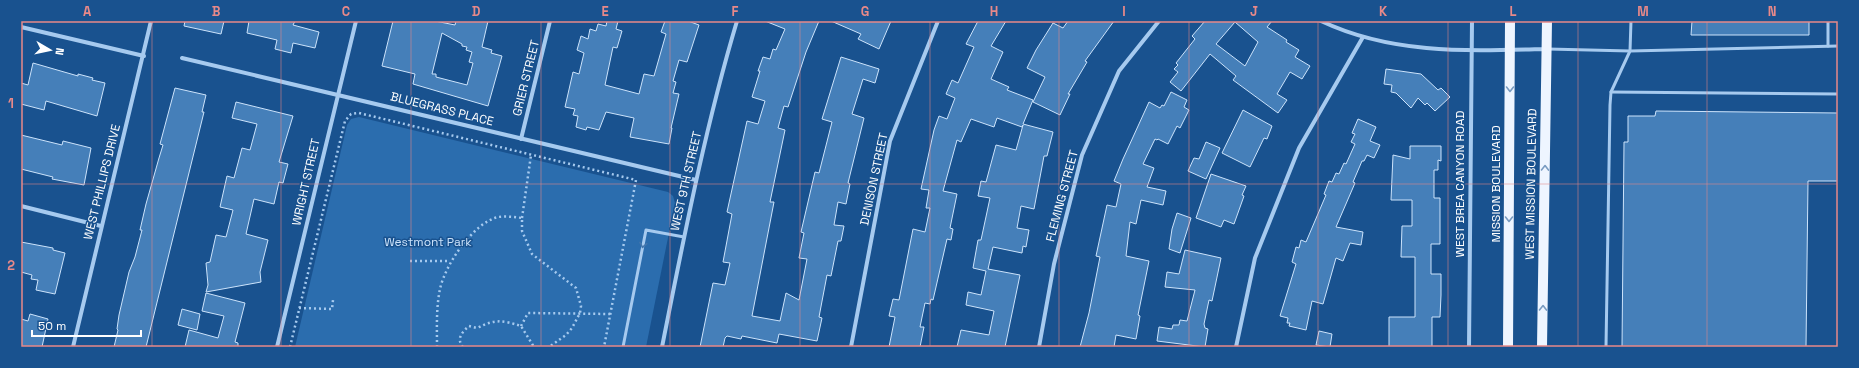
<svg xmlns="http://www.w3.org/2000/svg" width="1859" height="368" font-family="'Space Grotesk',sans-serif">
  <style>
    .green { fill: #2b6dae }
    .building { fill: #457fb9; stroke: #cce3fb; fill-rule: evenodd }
    .lines { fill: none; stroke-linecap: round; stroke-linejoin: round }
    .path { stroke: #a6caef; stroke-width: 2.5; stroke-dasharray: 2 3; stroke-linecap: butt }
    .service { stroke: #a6caef; stroke-width: 3 }
    .minor { stroke: #a6caef; stroke-width: 4 }
    .primary { stroke: #eef5ff; stroke-width: 10 }
    .oneway { stroke: #799bc1 }
    .oneway2 { stroke: #4376ac }
    .grid { fill: none; stroke: #e88989; stroke-width: 1; stroke-opacity: 0.55 }
    .labels { text-anchor: middle; dominant-baseline: central; stroke-width: 3; stroke-linejoin: round; paint-order: stroke }
    .street-label { font-size: 12px; fill: #fff; stroke: #19528f }
    .park-label { font-size: 12px; fill: #cce3fb; stroke: #19528f }
    .neatline { fill: none; stroke: #e88989; stroke-width: 1.5 }
    .grid-label { font-size: 13px; text-anchor: middle; font-weight: bold; fill: #e88989 }
  </style>
  <rect width="100%" height="100%" fill="#19528f"/>
  <polygon class="green" points="359,117 668,192 673,196 675,203 646,347 295,347 347,125 351,119"/>
  <g class="building">
    <polygon points="185,21 224,21 221,34 184,26"/>
    <polygon points="249,21 295,21 293,25 319,32 315,48 293,43 291,53 275,49 277,40 247,33"/>
    <path d="M393,21H435L455,25L456,21H488L482,47L492,50L491,53L502,56L488,106L413,84L415,74L382,66ZM442,33L462,44V46L467,47L466,50L472,52L469,62L473,63L467,85L436,77V74H432Z"/>
    <polygon points="607,21 618,21 616,29 622,31 617,48 613,47 605,85 639,94 644,74 654,76 666,34 661,32 665,21 688,21 699,25 687,62 679,60 673,81 676,82 673,93 679,94 671,128 672,128 669,144 630,137 634,118 606,112 599,130 587,127 586,130 576,127 578,116 573,115 575,109 565,107 573,72 579,74 584,53 577,50 581,36 588,39 590,29 596,31 598,24 606,26"/>
    <polygon points="765,21 819,21 806,52 788,107 784,106 778,128 785,130 770,202 774,202 752,316 780,321 786,293 799,300 807,259 799,258 804,233 801,232 815,172 819,173 832,122 822,119 841,57 879,69 875,83 863,79 852,114 864,118 848,183 850,184 846,204 838,202 834,225 844,226 841,241 838,241 831,276 827,275 819,317 822,318 817,341 779,334 777,343 742,336 741,339 727,336 725,338 723,347 700,347 713,283 725,285 730,263 723,262 732,214 727,212 747,121 758,124 765,101 752,97 760,71 758,71 763,57 770,59 773,49 776,50 785,29"/>
    <polygon points="831,21 891,21 879,49 858,39 861,34"/>
    <polygon points="978,21 1006,21 991,46 1003,52 991,79 1009,87 1007,90 1033,100 1023,124 1053,132 1047,156 1044,156 1034,209 1021,206 1017,228 1029,230 1026,247 1023,246 1022,253 993,247 988,269 1020,275 1005,347 957,347 961,330 989,335 994,311 966,305 968,292 981,295 986,271 973,268 978,240 981,240 990,198 978,196 981,181 986,182 996,145 1016,150 1023,125 1022,127 997,118 994,127 971,119 961,142 957,140 943,191 957,194 950,228 953,229 951,240 947,239 933,300 931,299 930,304 925,303 920,327 924,327 920,347 889,347 895,317 889,316 893,299 899,300 913,229 925,232 930,208 926,208 929,190 921,189 934,130 939,116 947,119 955,98 946,94 952,80 958,83 974,47 966,44"/>
    <polygon points="1068,21 1114,21 1085,61 1087,62 1068,94 1070,94 1060,115 1033,102 1045,77 1027,68 1036,50 1053,23 1063,28"/>
    <path d="M1205,21H1272L1267,27L1287,40L1286,42L1299,50L1295,57L1310,66L1302,79L1290,72L1277,94L1287,100L1278,113L1233,80L1236,76L1210,54L1181,91L1170,82L1178,72L1174,69L1178,65L1176,63L1195,39L1192,36ZM1235,22L1258,42L1245,66L1216,44Z"/>
    <polygon points="1692,21 1809,21 1809,35 1691,35"/>
    <polygon points="33,63 78,76 78,74 93,78 92,80 105,83 97,116 46,101 44,110 21,104 21,83 28,85"/>
    <polygon points="1386,69 1421,74 1438,90 1441,88 1450,97 1435,111 1427,103 1425,105 1418,98 1411,108 1396,93 1391,92 1392,85 1384,84"/>
    <polygon points="175,88 206,95 202,112 204,112 146,347 114,347 118,330 117,329 119,315 129,272 135,257 142,230 140,230 146,204 159,158 163,145 160,144"/>
    <polygon points="1171,92 1187,100 1184,107 1189,110 1180,128 1177,126 1168,144 1158,139 1157,140 1155,139 1143,164 1154,168 1147,187 1166,191 1163,205 1141,200 1136,224 1130,222 1126,256 1149,261 1138,315 1140,316 1136,339 1116,335 1114,347 1080,347 1089,313 1100,257 1096,256 1107,205 1116,207 1121,184 1114,181 1123,159 1149,102 1160,108 1162,105 1164,106"/>
    <polygon points="236,102 293,116 279,162 288,164 283,183 279,182 274,204 254,199 246,234 268,240 260,272 261,282 206,292 208,285 206,263 210,262 216,235 226,237 233,210 220,207 227,176 234,178 242,148 250,150 257,124 232,118"/>
    <polygon points="1243,110 1272,126 1267,139 1264,138 1250,167 1222,153"/>
    <polygon points="1656,111 1838,113 1838,181 1808,181 1806,347 1622,347 1624,142 1628,142 1628,116 1655,116"/>
    <polygon points="1358,119 1376,127 1370,141 1380,145 1374,158 1367,155 1364,161 1362,161 1353,182 1355,183 1336,227 1363,232 1361,245 1350,243 1343,261 1336,258 1323,304 1312,301 1306,330 1289,326 1290,323 1287,323 1288,318 1280,316 1296,264 1292,262 1296,247 1299,248 1301,240 1306,242 1326,195 1324,194 1329,181 1332,182 1336,173 1339,174 1344,163 1346,164 1355,144 1351,142 1355,134 1352,133"/>
    <polygon points="21,135 62,145 63,141 91,148 84,185 52,179 53,177 21,169"/>
    <polygon points="1206,142 1220,148 1206,179 1188,171 1194,158 1199,159"/>
    <polygon points="1410,146 1441,146 1441,161 1438,160 1438,170 1434,170 1434,198 1440,198 1440,244 1431,244 1431,274 1441,274 1441,295 1440,317 1432,317 1432,347 1389,347 1389,317 1415,317 1415,257 1401,257 1402,226 1412,226 1412,200 1391,200 1393,155 1410,159"/>
    <polygon points="1211,174 1246,186 1242,195 1244,196 1234,224 1224,220 1221,227 1196,218"/>
    <polygon points="1177,213 1191,218 1180,253 1169,249 1172,229"/>
    <polygon points="21,242 53,248 53,250 65,253 55,294 36,290 38,280 31,279 32,275 21,272"/>
    <polygon points="1185,250 1221,258 1212,301 1209,300 1204,324 1205,328 1208,329 1205,347 1157,341 1159,327 1172,329 1173,325 1179,325 1180,320 1187,321 1195,290 1165,287 1167,272 1179,274"/>
    <polygon points="206,293 245,303 235,342 238,343 238,347 185,347 189,330 218,338 224,316 202,311"/>
    <polygon points="182,309 200,314 197,330 178,325"/>
    <polygon points="30,314 48,319 42,347 21,347 21,319 28,321"/>
    <polygon points="1319,331 1332,334 1330,347 1316,345"/>
  </g>
  <g class="lines">
    <g class="path">
      <polyline points="522,218 531,155"/>
      <polyline points="410,261 450,261"/>
      <polyline points="299,308 332,309 333,300"/>
      <polyline points="521,326 528,313 610,314"/>
      <polyline points="290,347 345,121 351,114 359,113 636,180 604,347"/>
      <path d="M437,347C437,328 436,308 440,289C445,265 473,223 498,217C506,216 514,217 522,218V231L532,254L576,288L581,306L580,313L572,328L566,335L549,347"/>
      <path d="M463,347C456,339 462,332 469,326L477,328C495,319 502,320 521,326L534,347"/>
    </g>
    <g class="service">
      <polyline points="1828,46 1828,21"/>
      <polyline points="1548,49 1630,51 1838,46"/>
      <polyline points="1611,92 1838,94"/>
      <polyline points="623,347 646,230 684,237"/>
      <polyline points="1606,347 1610,105 1611,92 1630,51 1631,21"/>
    </g>
    <g class="minor">
      <path d="M1321,21C1393,55 1470,51 1546,49"/>
      <polyline points="21,27 144,56"/>
      <polyline points="182,58 696,180"/>
      <polyline points="521,139 550,21"/>
      <polyline points="21,206 101,226"/>
      <polyline points="73,347 151,21"/>
      <polyline points="277,347 356,21"/>
      <path d="M662,347C684,237 705,128 737,21"/>
      <polyline points="851,347 890,141 938,21"/>
      <polyline points="1039,347 1054,264 1082,155 1119,71 1159,21"/>
      <polyline points="1236,347 1255,258 1299,148 1363,37"/>
      <polyline points="1469,347 1472,21"/>
    </g>
    <g class="primary">
      <polyline points="1508,347 1510,21"/>
      <polyline points="1542,347 1547,21"/>
    </g>
  </g>
  <defs><path id="oneway-chevron" d="M-2-3.5L2.5 0L-2 3.5" fill="none" stroke-width="1.6" stroke-linecap="round" stroke-linejoin="round"/></defs>
  <g class="oneway">
    <use href="#oneway-chevron" transform="translate(1510 89) rotate(90)"/>
    <use href="#oneway-chevron" transform="translate(1545 168) rotate(-89)"/>
    <use href="#oneway-chevron" transform="translate(1509 219) rotate(90)"/>
    <use href="#oneway-chevron" transform="translate(1543 308) rotate(-89)"/>
  </g>
  <use class="oneway2" href="#oneway-chevron" transform="translate(643 245) rotate(101)"/>
  <path class="grid" d="M152,21V347M281,21V347M411,21V347M541,21V347M670,21V347M800,21V347M930,21V347M1059,21V347M1189,21V347M1318,21V347M1448,21V347M1578,21V347M1707,21V347M21,184H1838"/>
  <g class="labels">
    <g class="street-label">
      <text transform="translate(526 78) rotate(-76)">GRIER STREET</text>
      <text transform="translate(442 109) rotate(14)">BLUEGRASS PLACE</text>
      <text transform="translate(874 179) rotate(-78)">DENISON STREET</text>
      <text transform="translate(686 181) rotate(-77)">WEST 9TH STREET</text>
      <text transform="translate(102 182) rotate(-76)">WEST PHILLIPS DRIVE</text>
      <text transform="translate(306 182) rotate(-77)">WRIGHT STREET</text>
      <text transform="translate(1460 184) rotate(-90)">WEST BREA CANYON ROAD</text>
      <text transform="translate(1496 184) rotate(-90)">MISSION BOULEVARD</text>
      <text transform="translate(1531 184) rotate(-89)">WEST MISSION BOULEVARD</text>
      <text transform="translate(1062 196) rotate(-75)">FLEMING STREET</text>
    </g>
    <g class="park-label">
      <text x="428" y="242">Westmont Park</text>
    </g>
  </g>
  <rect width="1859" height="368" fill="none" stroke="#19528f" stroke-width="44"/>
  <g transform="translate(50 50) rotate(99)" stroke="#19528f" stroke-width="3" paint-order="stroke">
  <path d="M0-3L7 15L0 10L-7 15Z" fill="#ffffff"/>
  <text y="-6" font-size="11" font-weight="bold" text-anchor="middle" fill="#ffffff">N</text>
  </g>
  <path d="M32 330v6h109v-6" fill="none" stroke="#ffffff" stroke-width="2"/>
  <text x="38" y="330" font-size="12" fill="#ffffff" stroke="#19528f" stroke-width="3" paint-order="stroke">50 m</text>
  <rect x="22" y="22" width="1815" height="324" class="neatline"/>
  <g class="grid-label">
    <text x="87" y="16">A</text>
    <text x="216" y="16">B</text>
    <text x="346" y="16">C</text>
    <text x="476" y="16">D</text>
    <text x="605" y="16">E</text>
    <text x="735" y="16">F</text>
    <text x="865" y="16">G</text>
    <text x="994" y="16">H</text>
    <text x="1124" y="16">I</text>
    <text x="1254" y="16">J</text>
    <text x="1383" y="16">K</text>
    <text x="1513" y="16">L</text>
    <text x="1643" y="16">M</text>
    <text x="1772" y="16">N</text>
    <text x="11" y="108">1</text>
    <text x="11" y="270">2</text>
  </g>
</svg>
